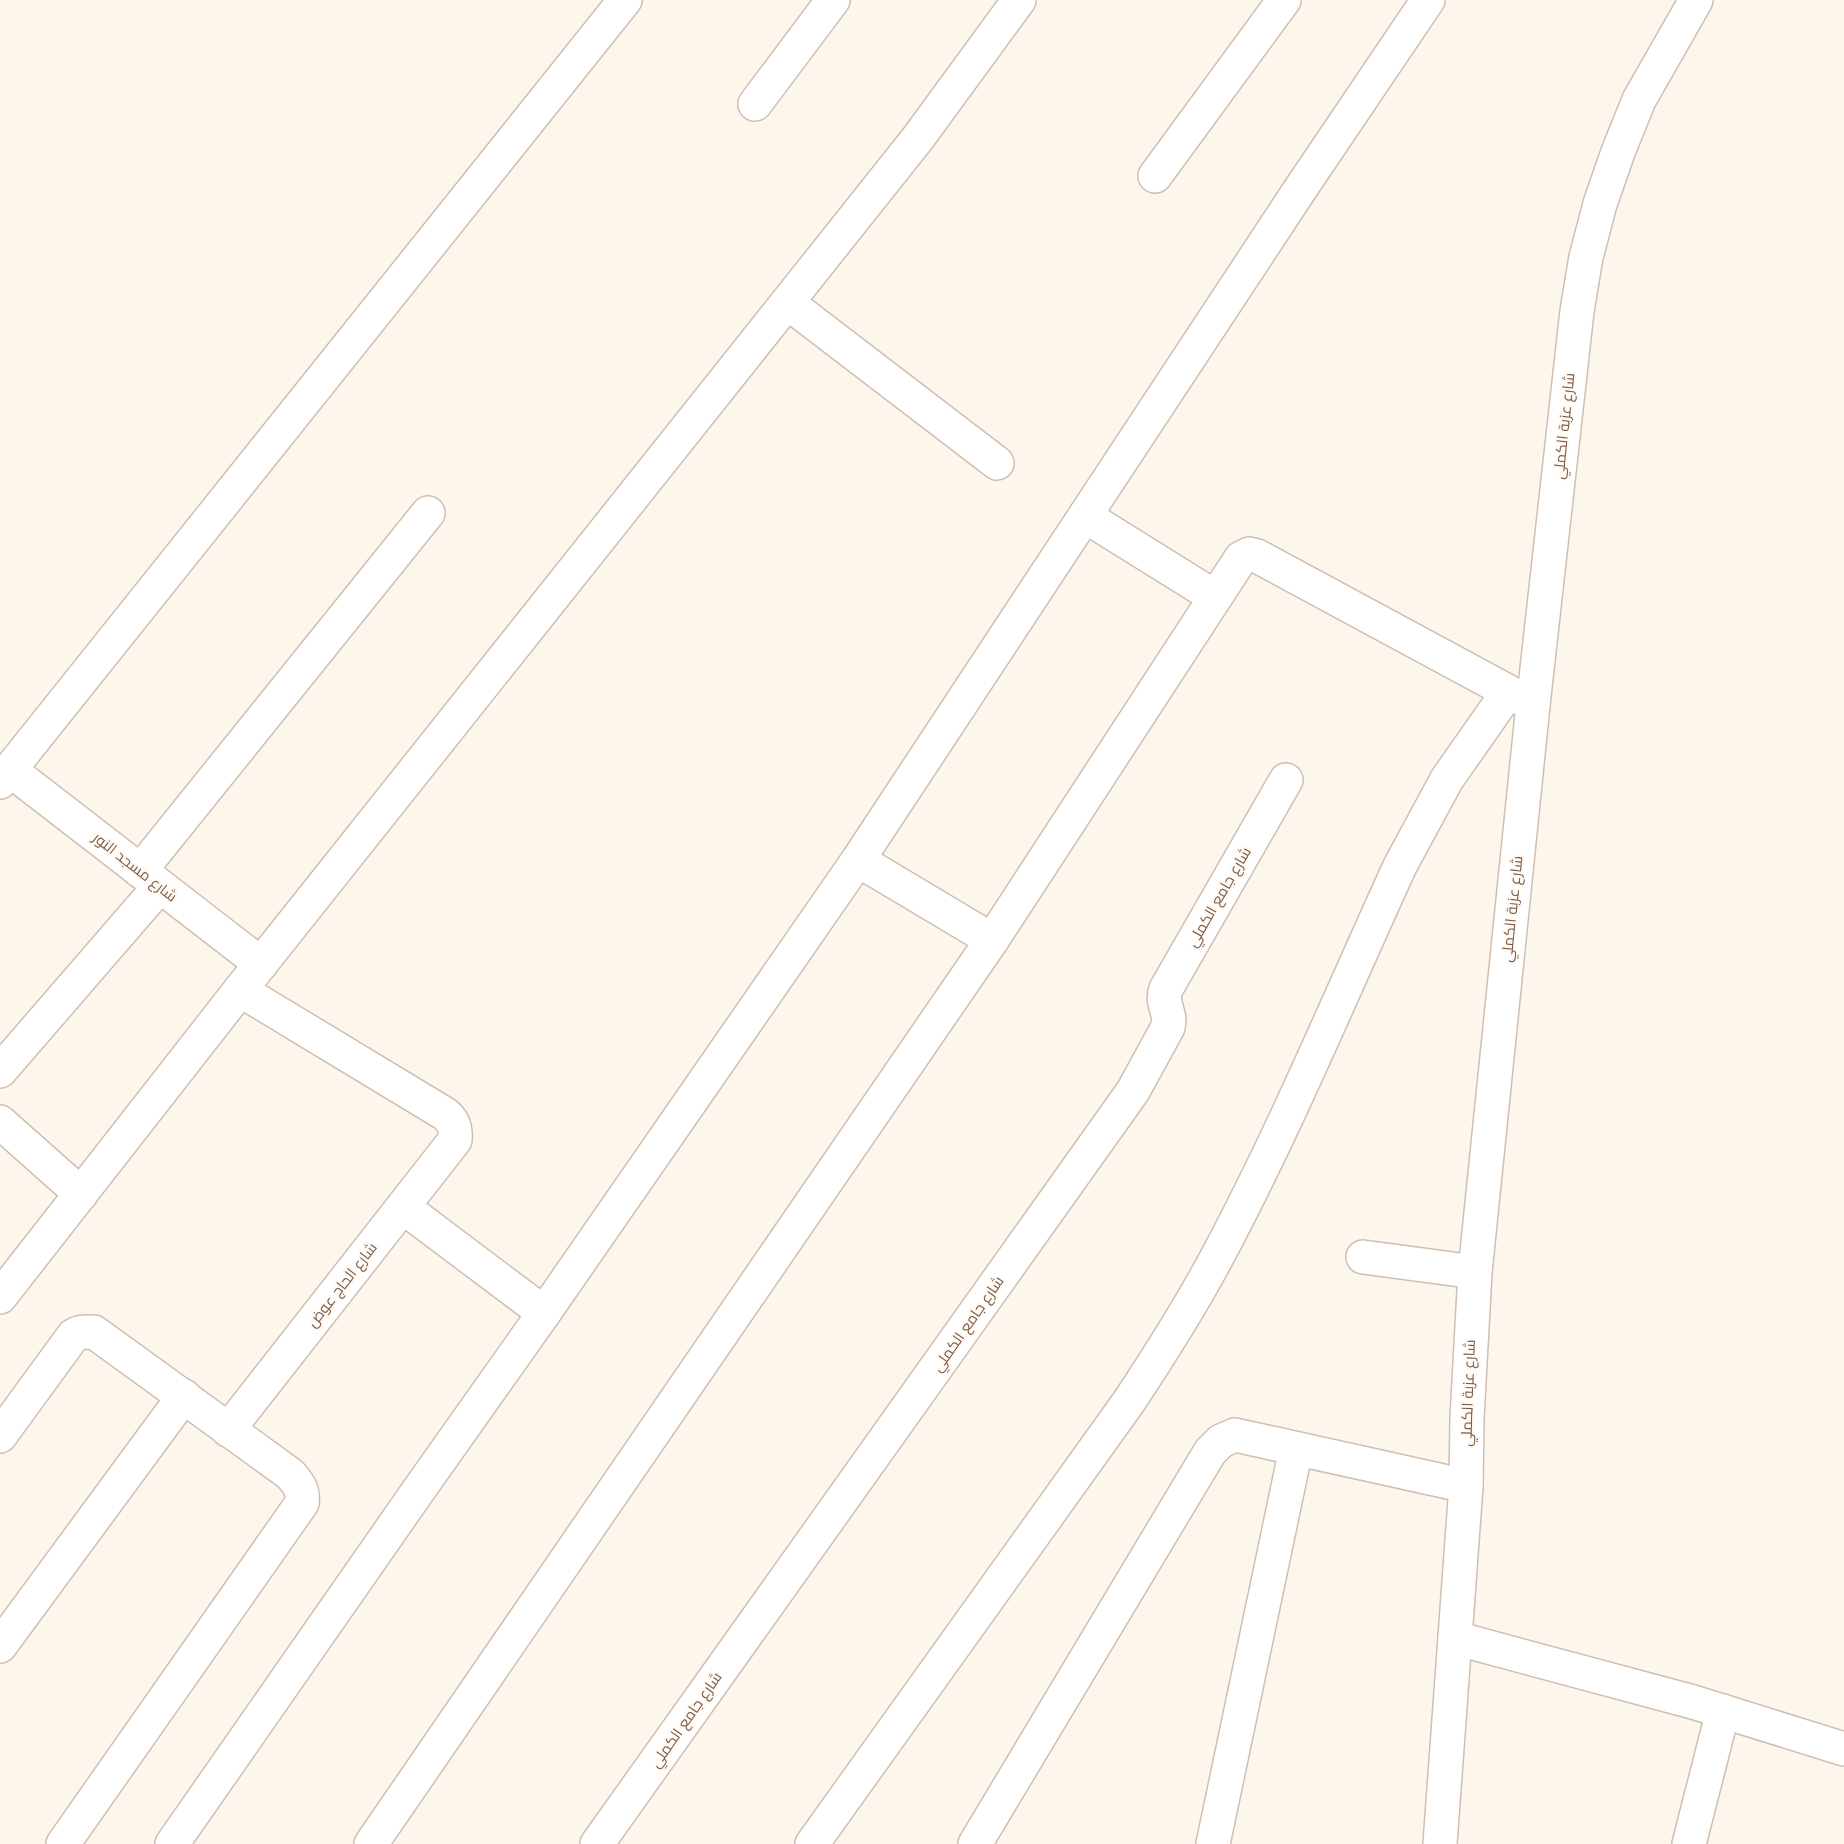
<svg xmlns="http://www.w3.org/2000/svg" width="1844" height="1844" font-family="'DM Sans',Cairo,sans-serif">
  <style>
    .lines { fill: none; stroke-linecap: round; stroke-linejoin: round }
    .minor-casing { stroke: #d1beb0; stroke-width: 36 }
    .minor { stroke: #fff; stroke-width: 33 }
    .labels { text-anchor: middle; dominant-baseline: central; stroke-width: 4.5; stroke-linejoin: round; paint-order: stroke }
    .street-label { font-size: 15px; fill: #7a5c4d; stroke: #fffaf3 }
  </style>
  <rect width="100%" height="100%" fill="#fdf6ec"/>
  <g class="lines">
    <g class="minor-casing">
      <g id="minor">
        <polyline points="755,104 833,0"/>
        <polyline points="1155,176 1284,0"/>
        <polyline points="788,303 997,463"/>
        <polyline points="1085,516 1215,597"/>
        <polyline points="10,770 261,964"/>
        <polyline points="0,782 625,0"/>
        <polyline points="858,860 992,940"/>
        <polyline points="140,871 428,513"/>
        <polyline points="0,1071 160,886"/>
        <polyline points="0,1122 81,1194"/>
        <polyline points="403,1207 544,1313"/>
        <polyline points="1363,1257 1475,1272"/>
        <polyline points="0,1297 240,990 918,138 1019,0"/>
        <path d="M228,1430L455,1140C456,1129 454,1121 445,1114L240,990"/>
        <path d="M0,1436L73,1336C80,1331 86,1332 94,1332L290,1474C298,1483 304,1490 302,1503L63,1844"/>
        <polyline points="1455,1638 1693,1702 1844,1749"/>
        <polyline points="0,1646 184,1396"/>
        <polyline points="172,1844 418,1491 544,1313 858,860 1301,188 1428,0"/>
        <polyline points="371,1844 992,940 1241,558 1249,554 1257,556 1533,705"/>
        <path d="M597,1844L1133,1091L1168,1027C1172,1012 1160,1004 1166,989L1286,780"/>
        <path d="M812,1844L1130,1400C1161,1353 1191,1306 1217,1257C1285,1130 1340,997 1400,866L1447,779L1508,692"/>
        <polyline points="975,1844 1210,1452 1221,1441 1235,1435 1466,1486"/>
        <polyline points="1213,1844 1296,1449"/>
        <polyline points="1440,1844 1466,1486 1467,1418 1475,1272 1533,705 1577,311 1586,257 1600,204 1618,152 1639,100 1696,0"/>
        <polyline points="1689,1844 1723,1711"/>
      </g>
    </g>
    <use href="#minor" class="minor"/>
  </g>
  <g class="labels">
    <g class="street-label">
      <text transform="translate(1564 426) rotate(-84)">شارع عزبة الكملي</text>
      <text transform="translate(135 867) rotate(38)">شارع مسجد النور</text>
      <text transform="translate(1219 897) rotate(-60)">شارع جامع الكملي</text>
      <text transform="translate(1512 909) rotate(-84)">شارع عزبة الكملي</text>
      <text transform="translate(342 1285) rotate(-52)">شارع الحاج عوض</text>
      <text transform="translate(968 1324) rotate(-55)">شارع جامع الكملي</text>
      <text transform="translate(1468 1393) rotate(-88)">شارع عزبة الكملي</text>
      <text transform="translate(686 1720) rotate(-55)">شارع جامع الكملي</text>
    </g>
  </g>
</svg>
